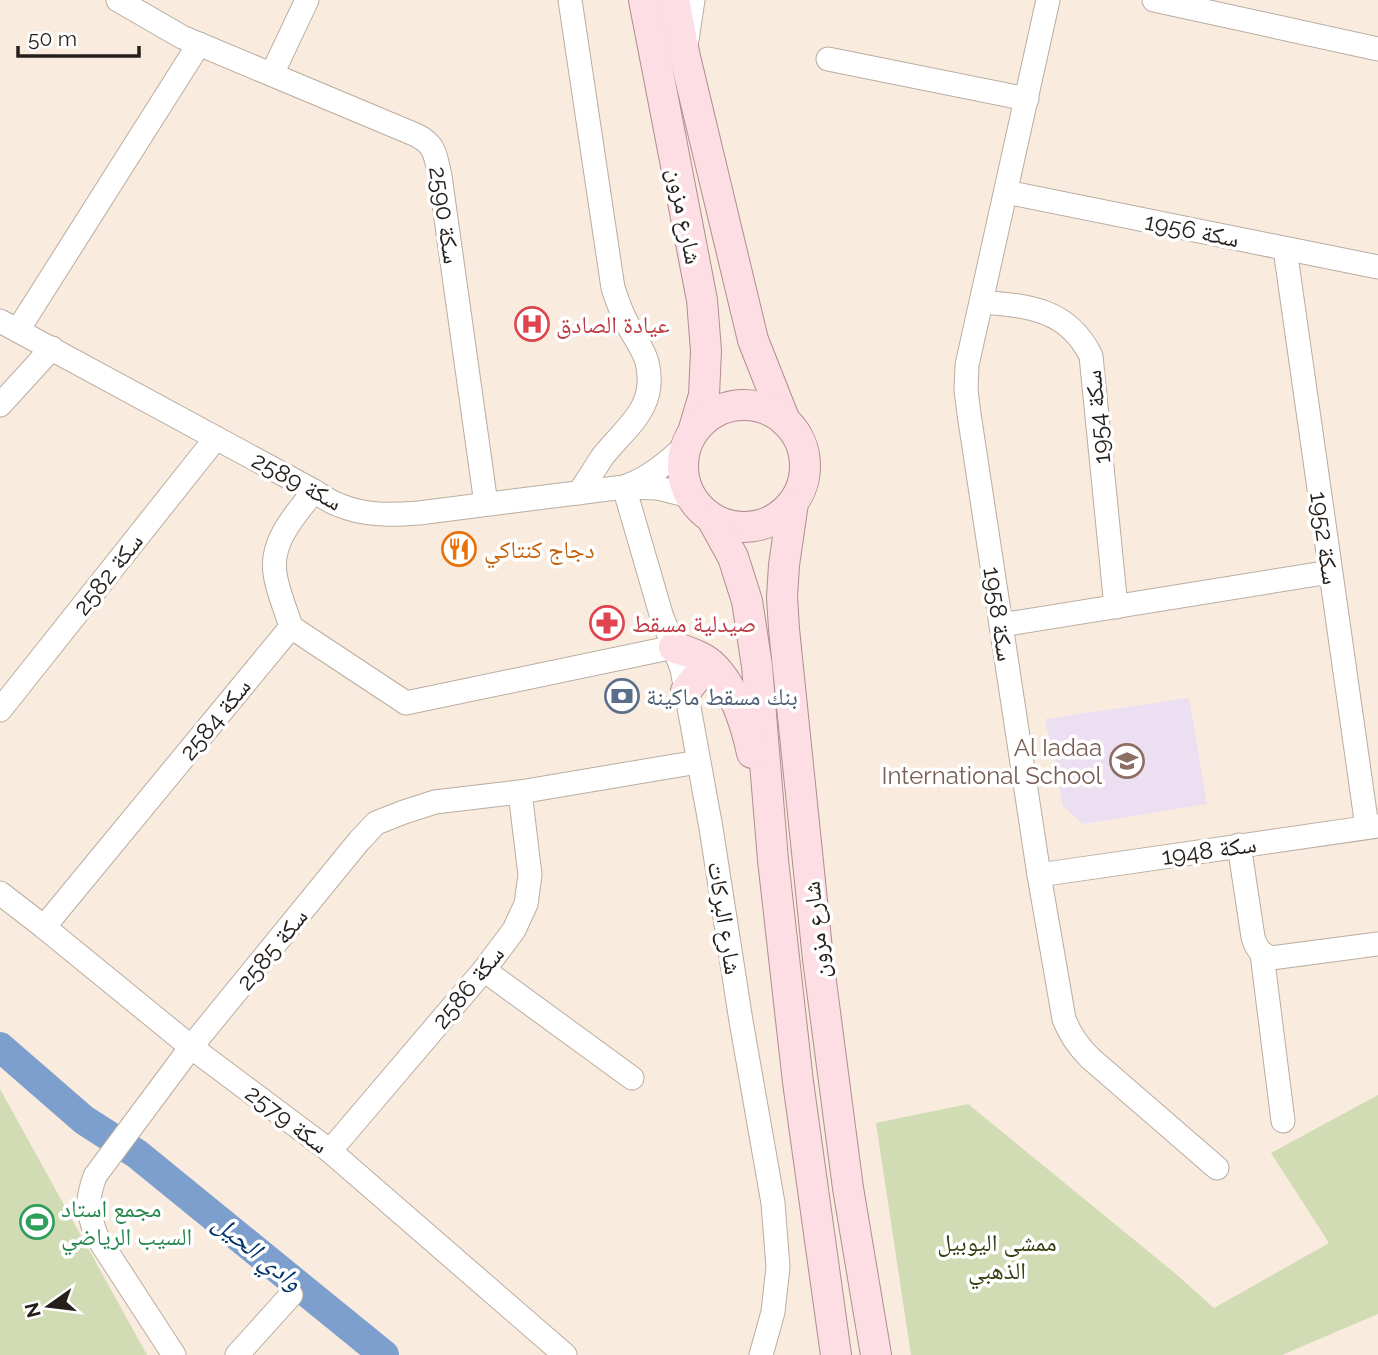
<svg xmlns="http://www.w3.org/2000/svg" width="1378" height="1355" font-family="Raleway,'Noto Naskh Arabic',sans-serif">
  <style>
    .education { fill: #ecdff2 }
    .green { fill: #d1dbb4 }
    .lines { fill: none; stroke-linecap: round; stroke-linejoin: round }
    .river { stroke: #7c9fcd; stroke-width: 30 }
    .minor-casing { stroke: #baada1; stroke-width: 25 }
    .major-casing { stroke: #af8d92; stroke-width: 32 }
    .minor { stroke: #fff; stroke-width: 23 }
    .major { stroke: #fcdee4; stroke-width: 30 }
    .labels { text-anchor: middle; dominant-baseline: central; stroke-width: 7; stroke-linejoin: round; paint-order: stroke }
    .street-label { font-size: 24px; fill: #241f1b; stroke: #fff }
    .health-label { font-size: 24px; fill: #be3a42; stroke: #fff; text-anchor: start }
    .food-label { font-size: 24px; fill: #c56008; stroke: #fff; text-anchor: start }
    .service-label { font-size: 24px; fill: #4e5e75; stroke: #fff; text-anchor: start }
    .education-label { font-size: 24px; fill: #785e54; stroke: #fff; text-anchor: end }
    .leisure-label { font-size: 24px; fill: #27864d; stroke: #fff; text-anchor: start }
    .park-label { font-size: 24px; fill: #363e12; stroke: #fff }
    .water-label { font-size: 26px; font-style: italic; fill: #01346b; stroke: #fff }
  </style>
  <rect width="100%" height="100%" fill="#f9ebde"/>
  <polygon class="education" points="1189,698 1207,804 1083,824 1063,806 1045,719"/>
  <g class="green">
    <polygon points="0,1089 147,1355 0,1355"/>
    <polygon points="1378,1095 1378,1314 1282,1355 911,1355 876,1123 968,1104 1176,1274 1214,1308 1329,1243 1271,1153"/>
  </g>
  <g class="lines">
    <polyline class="river" points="0,1047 84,1120 137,1154 384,1355"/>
    <g class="minor-casing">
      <g id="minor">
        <path d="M118,0L182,37L416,135C436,145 435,155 440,176L486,504"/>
        <path d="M570,0L613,288C617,300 621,312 627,323C633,336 643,348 647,362C658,407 627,426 603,456C595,468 587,481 579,493"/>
        <path d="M1048,0L967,365L966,390L969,414L1039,875L1064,1019C1070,1035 1078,1046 1090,1058L1217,1168"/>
        <polyline points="1154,0 1378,49"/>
        <polyline points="687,40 693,0"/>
        <polyline points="828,59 1027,99"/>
        <polyline points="272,74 307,0"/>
        <polyline points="1006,192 1378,267"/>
        <polyline points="1285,249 1367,827"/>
        <path d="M982,302C1029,306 1068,309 1091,356L1116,607"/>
        <path d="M0,321L314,491C322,496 330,502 339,505C365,516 391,515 419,513L624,487L658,488L690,496"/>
        <polyline points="18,330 199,44"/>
        <polyline points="0,405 52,348"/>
        <path d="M627,486C650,477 668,462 686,445"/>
        <polyline points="624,487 661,614 682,669 711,828 741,1021 773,1203 778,1267 773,1312 761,1355"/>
        <polyline points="1001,625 1330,572"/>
        <polyline points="291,627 406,703 674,647"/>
        <polyline points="0,710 216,438"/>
        <path d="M1239,845L1253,937C1256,948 1260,953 1271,958L1378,944"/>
        <polyline points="1039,875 1378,826"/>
        <polyline points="0,893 44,927 191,1047 330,1151 565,1355"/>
        <path d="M44,927L291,627C286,610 277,590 275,573C270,541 296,514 314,491"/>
        <polyline points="1262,954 1283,1121"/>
        <polyline points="484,970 632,1078"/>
        <polyline points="330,1151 484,970 514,930 526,904 530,875 520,792"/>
        <path d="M174,1355L96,1235C87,1209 86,1202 95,1176L191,1047L359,841L376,823L404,812L435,802L520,792L698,762"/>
        <polyline points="237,1355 291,1295"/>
      </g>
    </g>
    <g class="major-casing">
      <g id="major">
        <polyline points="644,0 702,300 706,351 704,395 693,432"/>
        <polyline points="674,0 685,57 753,340 785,421"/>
        <circle cx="744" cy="466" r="61"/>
        <polyline points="793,503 784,565 782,597 784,629 818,959 848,1188 876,1355"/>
        <polyline points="712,519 733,557 747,601 757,666 773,860 798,1082 836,1355"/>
        <path d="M674,647C688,652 703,656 714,667C734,687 746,725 752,753"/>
        <path d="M686,691C695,679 701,669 717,671"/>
      </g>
    </g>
    <use href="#minor" class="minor"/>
    <use href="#major" class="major"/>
  </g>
  <defs>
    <g id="hospital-ring" transform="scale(1.75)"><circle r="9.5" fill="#fff" stroke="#e0444e" stroke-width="1.5"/><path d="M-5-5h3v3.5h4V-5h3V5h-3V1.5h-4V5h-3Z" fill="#e0444e"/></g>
    <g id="restaurant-ring" transform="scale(1.75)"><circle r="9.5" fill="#fff" stroke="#e8710a" stroke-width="1.5"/><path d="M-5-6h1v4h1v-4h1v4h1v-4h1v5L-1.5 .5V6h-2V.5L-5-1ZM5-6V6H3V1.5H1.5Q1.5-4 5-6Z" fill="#e8710a"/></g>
    <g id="pharmacy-ring" transform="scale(1.75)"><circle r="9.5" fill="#fff" stroke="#e0444e" stroke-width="1.5"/><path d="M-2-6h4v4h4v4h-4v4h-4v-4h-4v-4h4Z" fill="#e0444e"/></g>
    <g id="bank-ring" transform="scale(1.75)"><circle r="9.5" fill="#fff" stroke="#5c6f8a" stroke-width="1.5"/><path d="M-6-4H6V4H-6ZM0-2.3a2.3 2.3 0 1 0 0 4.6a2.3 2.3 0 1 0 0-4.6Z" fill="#5c6f8a"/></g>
    <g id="school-ring" transform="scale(1.75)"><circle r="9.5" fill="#fff" stroke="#8d6e63" stroke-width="1.5"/><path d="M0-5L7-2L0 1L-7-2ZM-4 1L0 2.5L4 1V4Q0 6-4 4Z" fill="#8d6e63"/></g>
    <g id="stadium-ring" transform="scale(1.75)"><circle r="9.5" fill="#fff" stroke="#2e9e5b" stroke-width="1.5"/><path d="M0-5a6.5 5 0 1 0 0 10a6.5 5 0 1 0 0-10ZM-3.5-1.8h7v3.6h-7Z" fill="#2e9e5b"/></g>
  </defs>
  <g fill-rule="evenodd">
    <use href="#hospital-ring" x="532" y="324"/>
    <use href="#restaurant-ring" x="459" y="549"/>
    <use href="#pharmacy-ring" x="607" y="623"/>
    <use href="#bank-ring" x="622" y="696"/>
    <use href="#school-ring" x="1127" y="761"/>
    <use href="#stadium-ring" x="37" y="1222"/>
  </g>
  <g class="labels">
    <g class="street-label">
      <text transform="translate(445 215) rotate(81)">سكة 2590</text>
      <text transform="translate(685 216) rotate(79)">شارع مزون</text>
      <text transform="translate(1192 230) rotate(11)">سكة 1956</text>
      <text transform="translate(1097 417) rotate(-96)">سكة 1954</text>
      <text transform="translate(297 481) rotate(28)">سكة 2589</text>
      <text transform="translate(1325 538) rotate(82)">سكة 1952</text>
      <text transform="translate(108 574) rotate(-52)">سكة 2582</text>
      <text transform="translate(999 614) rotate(81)">سكة 1958</text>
      <text transform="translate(215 719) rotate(-51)">سكة 2584</text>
      <text transform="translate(1209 850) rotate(-8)">سكة 1948</text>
      <text transform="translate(725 918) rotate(81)">شارع البركات</text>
      <text transform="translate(816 930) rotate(-96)">شارع مزون</text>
      <text transform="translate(272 949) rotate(-51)">سكة 2585</text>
      <text transform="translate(468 987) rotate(-51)">سكة 2586</text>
      <text transform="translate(287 1119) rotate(37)">سكة 2579</text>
    </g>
    <g class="health-label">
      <text x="556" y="324">عيادة الصادق</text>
      <text x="632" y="623">صيدلية مسقط</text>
    </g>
    <g class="food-label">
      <text x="484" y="549">دجاج كنتاكي</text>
    </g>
    <g class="service-label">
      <text x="646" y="696">بنك مسقط ماكينة</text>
    </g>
    <g class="education-label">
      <text x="1102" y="747">Al Iadaa<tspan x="1102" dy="28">International School</tspan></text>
    </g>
    <g class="leisure-label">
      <text x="61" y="1208">مجمع استاد<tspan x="61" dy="28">السيب الرياضي</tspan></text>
    </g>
    <g class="park-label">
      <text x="997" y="1242">ممشى اليوبيل<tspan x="997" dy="28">الذهبي</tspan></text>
    </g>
    <g class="water-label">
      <text transform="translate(258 1252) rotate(39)">وادي الحيل</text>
    </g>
  </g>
  <g transform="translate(49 1306) rotate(256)" stroke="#ffffff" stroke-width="5" paint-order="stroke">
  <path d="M0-5L12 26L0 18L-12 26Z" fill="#241f1b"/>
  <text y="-10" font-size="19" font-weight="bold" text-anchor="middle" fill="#241f1b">N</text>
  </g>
  <path d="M18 46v10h121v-10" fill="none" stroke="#241f1b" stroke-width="3.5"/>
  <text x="28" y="46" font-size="21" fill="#241f1b" stroke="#ffffff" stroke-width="5" paint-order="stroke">50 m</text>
</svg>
